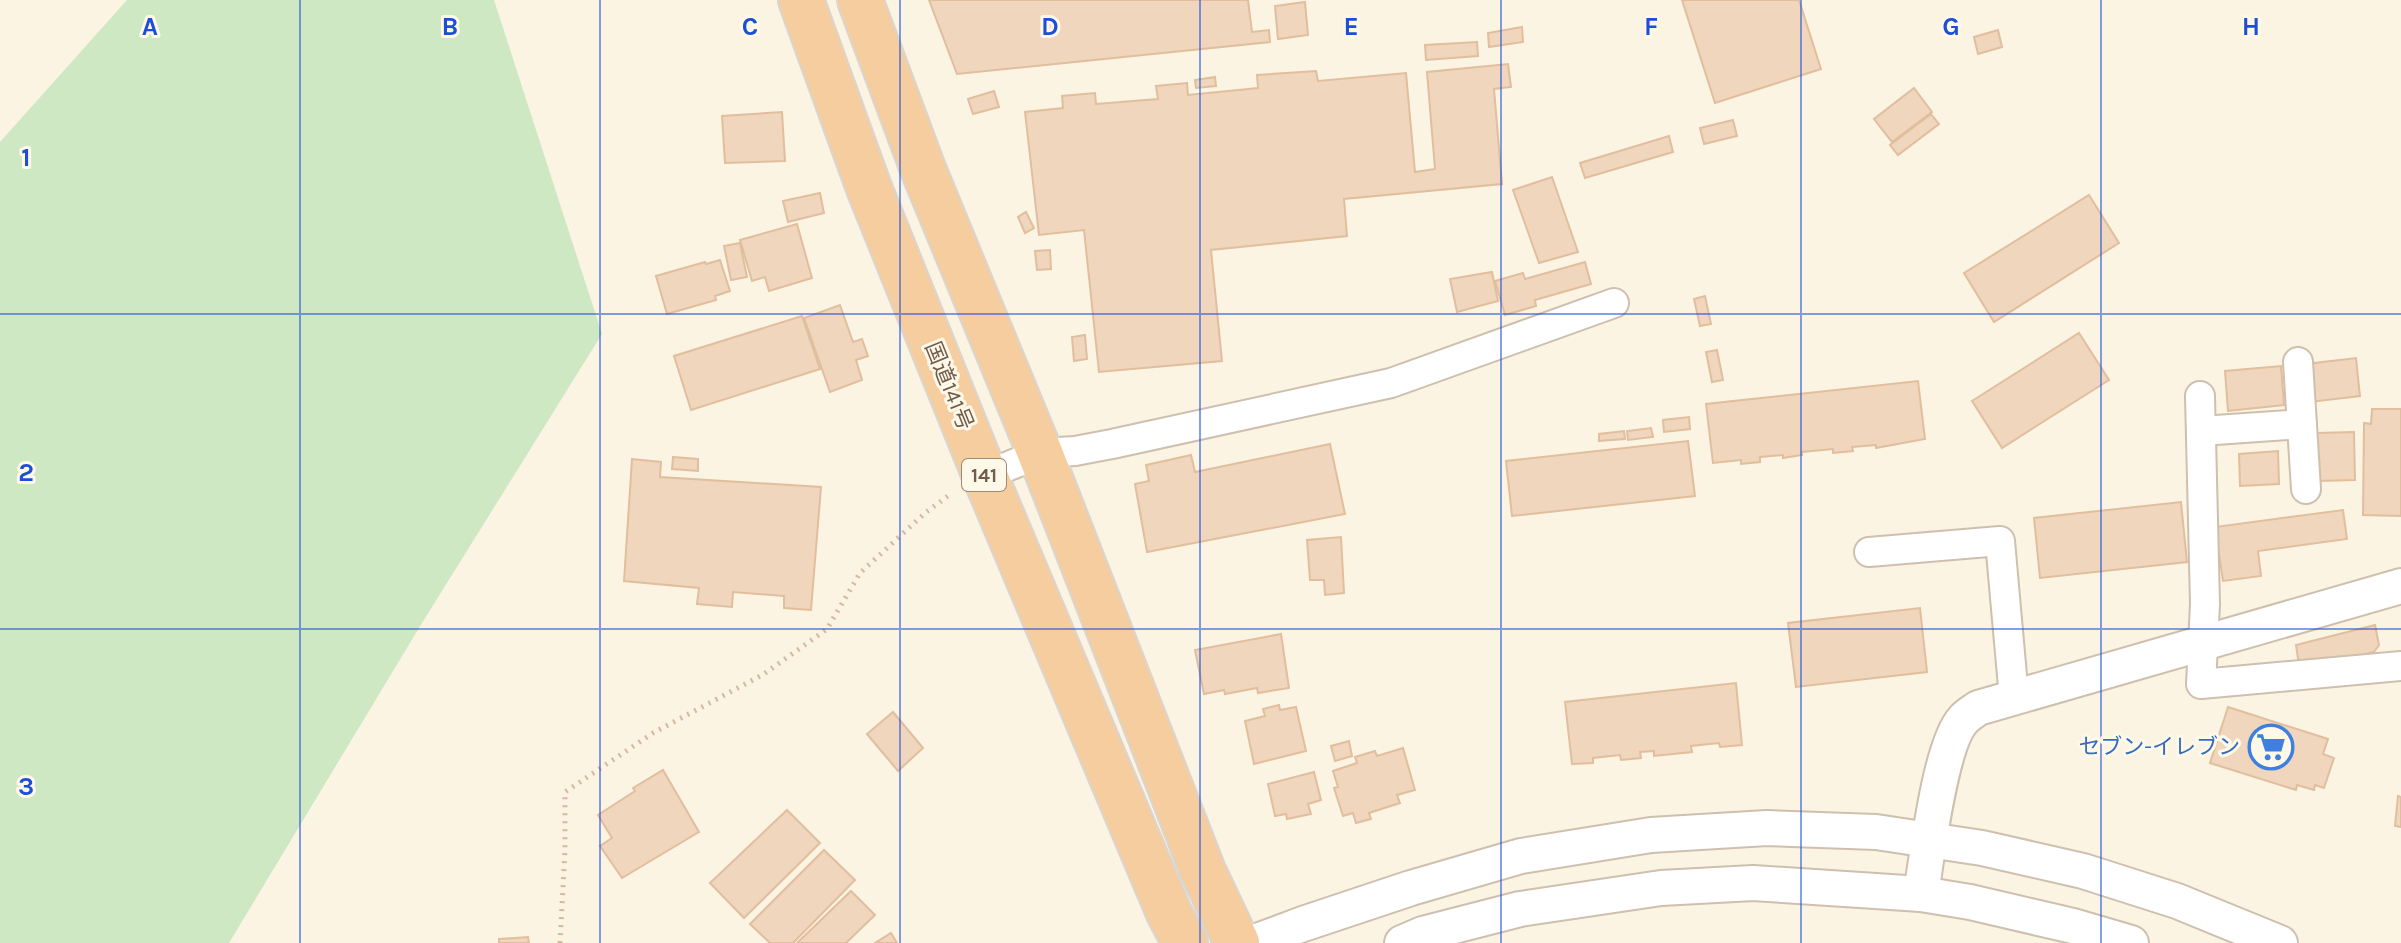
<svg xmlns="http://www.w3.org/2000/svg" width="2401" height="943" font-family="Karla,'Noto Sans JP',sans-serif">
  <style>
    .green { fill: #cee8c3 }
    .building { fill: #efd6bc; stroke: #e1be9d; stroke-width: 2 }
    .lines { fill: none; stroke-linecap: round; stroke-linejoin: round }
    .minor-casing { stroke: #cebfae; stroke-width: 32 }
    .tertiary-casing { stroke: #cebfae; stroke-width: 38 }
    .trunk-casing { stroke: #dad5d0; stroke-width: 48 }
    .path { stroke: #d4b9a0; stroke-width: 5; stroke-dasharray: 2 6; stroke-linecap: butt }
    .minor { stroke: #fff; stroke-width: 28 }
    .tertiary { stroke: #fff; stroke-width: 34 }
    .trunk { stroke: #f5cd9e; stroke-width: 44 }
    .grid { fill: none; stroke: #1d4ed8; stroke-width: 2; stroke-opacity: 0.55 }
    .labels { text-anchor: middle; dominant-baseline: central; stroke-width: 6; stroke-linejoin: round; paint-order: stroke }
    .shield { fill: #fef8e9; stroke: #9c8b7a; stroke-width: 2 }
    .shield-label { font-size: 20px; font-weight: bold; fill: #725c4a }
    .street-label { font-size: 22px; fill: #725c4a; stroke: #fef8e9 }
    .shop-label { font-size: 22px; fill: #366cbe; stroke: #fef8e9; text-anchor: end }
    .grid-label { font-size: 26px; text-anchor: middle; font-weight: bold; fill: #1d4ed8; stroke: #fef8e9; stroke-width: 6; stroke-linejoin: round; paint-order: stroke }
  </style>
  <rect width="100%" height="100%" fill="#fbf4e3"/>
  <polygon class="green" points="127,0 494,0 602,334 422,623 229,943 0,943 0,142"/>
  <g class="building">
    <polygon points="929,0 1248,0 1252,32 1269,30 1270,42 957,74"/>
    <polygon points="1682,0 1799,0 1821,69 1715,103"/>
    <polygon points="1305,2 1308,35 1278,39 1275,6"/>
    <polygon points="1522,27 1523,42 1489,47 1488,33"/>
    <polygon points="1998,30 2002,47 1978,54 1974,37"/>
    <polygon points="1477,42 1478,56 1426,60 1425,45"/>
    <polygon points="1508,64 1511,87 1494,89 1502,184 1344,199 1347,236 1211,250 1222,361 1099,372 1084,230 1039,235 1025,112 1063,108 1062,96 1095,93 1096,104 1158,99 1156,86 1187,83 1188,95 1258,88 1257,75 1316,71 1318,81 1406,73 1415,172 1435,169 1427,72"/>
    <polygon points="1215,77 1216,86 1196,88 1195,80"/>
    <polygon points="1914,88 1932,112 1892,142 1874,119"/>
    <polygon points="994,91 999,107 973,114 968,99"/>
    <polygon points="782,112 785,161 725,163 722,116"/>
    <polygon points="1931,114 1939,124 1898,155 1890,145"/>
    <polygon points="1733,120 1737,136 1704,144 1700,128"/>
    <polygon points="1669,136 1673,152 1585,178 1580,163"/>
    <polygon points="1552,177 1578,252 1539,263 1513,190"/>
    <polygon points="820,193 824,213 788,222 783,201"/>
    <polygon points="2089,195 2119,243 1994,322 1964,273"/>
    <polygon points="1026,212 1034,228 1025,233 1018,217"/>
    <polygon points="797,224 812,278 769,291 765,277 752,281 740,240"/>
    <polygon points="740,243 747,277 731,280 724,246"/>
    <polygon points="1050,250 1051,269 1037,270 1035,251"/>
    <polygon points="720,260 730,291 715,296 716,300 667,314 656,276 705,262 706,264"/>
    <polygon points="1585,262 1591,284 1535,300 1536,306 1505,315 1495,281 1523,273 1525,279"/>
    <polygon points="1492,272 1498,301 1457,312 1450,279"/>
    <polygon points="1705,296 1711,324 1700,326 1694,299"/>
    <polygon points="840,305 853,342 862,339 868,356 856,360 862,380 830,392 804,318"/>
    <polygon points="802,316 820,369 691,410 674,356"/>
    <polygon points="2079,333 2109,380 2002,448 1972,401"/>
    <polygon points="1085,335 1087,359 1074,361 1072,337"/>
    <polygon points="1717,350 1723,380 1712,382 1706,352"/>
    <polygon points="2356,358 2360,396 2310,402 2306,364"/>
    <polygon points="2281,366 2284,405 2228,411 2225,371"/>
    <polygon points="1918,381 1925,439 1876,448 1876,445 1852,447 1853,451 1833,453 1833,449 1802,452 1802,455 1783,458 1783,455 1760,457 1760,462 1741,464 1741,460 1713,463 1706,404"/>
    <polygon points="2372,409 2401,409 2401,516 2363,515 2364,423 2371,424"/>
    <polygon points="1689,417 1690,429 1664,432 1663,420"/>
    <polygon points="1651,428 1653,437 1628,440 1627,431"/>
    <polygon points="1624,431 1625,439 1599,441 1599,434"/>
    <polygon points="2354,432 2355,480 2317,481 2316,433"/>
    <polygon points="1688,441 1695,496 1512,516 1506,461"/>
    <polygon points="1330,444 1345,514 1147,552 1135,484 1149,481 1146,465 1191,455 1195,472"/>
    <polygon points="2278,451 2279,484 2240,486 2239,454"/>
    <polygon points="673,457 698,459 698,471 672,469"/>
    <polygon points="632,459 661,462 660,477 821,487 811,610 784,608 784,596 733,592 732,607 697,604 699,588 624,581"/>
    <polygon points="2181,502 2187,562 2040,578 2034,518"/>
    <polygon points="2343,510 2347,539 2258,551 2261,576 2223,581 2215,527"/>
    <polygon points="1341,537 1344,593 1325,595 1324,580 1310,580 1307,540"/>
    <polygon points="1920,608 1927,672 1796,687 1788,623"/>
    <polygon points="2375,625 2379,645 2374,652 2329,664 2299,665 2296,645"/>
    <polygon points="1281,634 1289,688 1258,693 1257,688 1225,694 1224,690 1204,694 1195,650"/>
    <polygon points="1736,683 1742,745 1720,747 1719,743 1691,746 1692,752 1654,756 1654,751 1640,752 1641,758 1621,760 1620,755 1593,758 1593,763 1572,764 1565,702"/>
    <polygon points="1279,705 1280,710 1296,707 1306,751 1254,764 1245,721 1265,716 1263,709"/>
    <polygon points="2228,707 2328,739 2323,754 2334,758 2324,788 2315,785 2314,790 2297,785 2296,790 2210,763"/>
    <polygon points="893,712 923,748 898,771 867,734"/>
    <polygon points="1349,741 1352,756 1335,761 1331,746"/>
    <polygon points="1403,748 1415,790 1397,795 1400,803 1369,813 1371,819 1356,823 1353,813 1343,816 1334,788 1338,787 1333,771 1357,763 1355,757 1375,751 1377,756"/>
    <polygon points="663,770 699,832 622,878 600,846 612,838 598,815 635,791 633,788"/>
    <polygon points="1314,772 1321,800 1308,804 1311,814 1287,819 1286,814 1275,816 1268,784"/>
    <polygon points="2398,796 2401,797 2401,827 2395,826"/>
    <polygon points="787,810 820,843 744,918 710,883"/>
    <polygon points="824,850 855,880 793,943 770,943 750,924"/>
    <polygon points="851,891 875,915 846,943 797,943"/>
    <polygon points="891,933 897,943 875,943"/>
    <polygon points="528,937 529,943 499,943 499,939"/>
  </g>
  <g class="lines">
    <g class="minor-casing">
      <g id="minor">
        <polyline points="2298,362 2306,489"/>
        <polyline points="2200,396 2205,604 2201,684 2401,666"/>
        <polyline points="2201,431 2302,424"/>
        <polyline points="985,476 1040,453 1075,451 1112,444 1391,383 1614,303"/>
        <polyline points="1869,552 2000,541 2014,698"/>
      </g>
    </g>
    <g class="tertiary-casing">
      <g id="tertiary">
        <path d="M1921,894C1927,857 1940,745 1963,720C1967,715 1973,712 1978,708L2401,586"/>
        <polyline points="1252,943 1303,924 1411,888 1521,856 1651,835 1767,828 1876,832 1982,848 2083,871 2177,901 2280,943"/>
        <polyline points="1402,943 1423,934 1520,909 1661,888 1753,883 1921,894 1970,902 2073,926 2131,943"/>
      </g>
    </g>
    <g class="trunk-casing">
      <g id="trunk">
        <polyline points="801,0 869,188 985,476 1169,913 1185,943"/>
        <polyline points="860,0 923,169 1040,453 1203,871 1237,943"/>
      </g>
    </g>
    <polyline class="path" points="560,943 565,850 565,792 653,733 764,674 827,629 860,573 925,513 952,493"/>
    <use href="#minor" class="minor"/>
    <use href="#tertiary" class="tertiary"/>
    <use href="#trunk" class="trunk"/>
  </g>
  <path class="grid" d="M300,0V943M600,0V943M900,0V943M1200,0V943M1501,0V943M1801,0V943M2101,0V943M0,314H2401M0,629H2401"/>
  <defs>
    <g id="supermarket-ring" transform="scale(2.3)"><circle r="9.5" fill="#fef8e9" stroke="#3f7fe0" stroke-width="1.5"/><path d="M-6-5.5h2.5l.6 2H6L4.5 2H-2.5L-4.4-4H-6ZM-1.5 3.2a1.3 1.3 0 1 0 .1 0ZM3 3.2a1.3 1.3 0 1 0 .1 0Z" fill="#3f7fe0"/></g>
  </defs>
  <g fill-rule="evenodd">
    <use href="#supermarket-ring" x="2271" y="747"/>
  </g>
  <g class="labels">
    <rect class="shield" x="962" y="459" width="44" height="32" rx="6"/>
    <g class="shield-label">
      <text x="984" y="475">141</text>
    </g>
    <g class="street-label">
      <text transform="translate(949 386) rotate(68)">国道141号</text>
    </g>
    <g class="shop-label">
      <text x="2240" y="747">セブン-イレブン</text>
    </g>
  </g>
  <g class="grid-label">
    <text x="150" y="35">A</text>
    <text x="450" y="35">B</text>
    <text x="750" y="35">C</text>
    <text x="1050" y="35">D</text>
    <text x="1351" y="35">E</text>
    <text x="1651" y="35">F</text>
    <text x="1951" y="35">G</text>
    <text x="2251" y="35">H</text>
    <text x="26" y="166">1</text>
    <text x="26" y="481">2</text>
    <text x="26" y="795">3</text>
  </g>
</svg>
